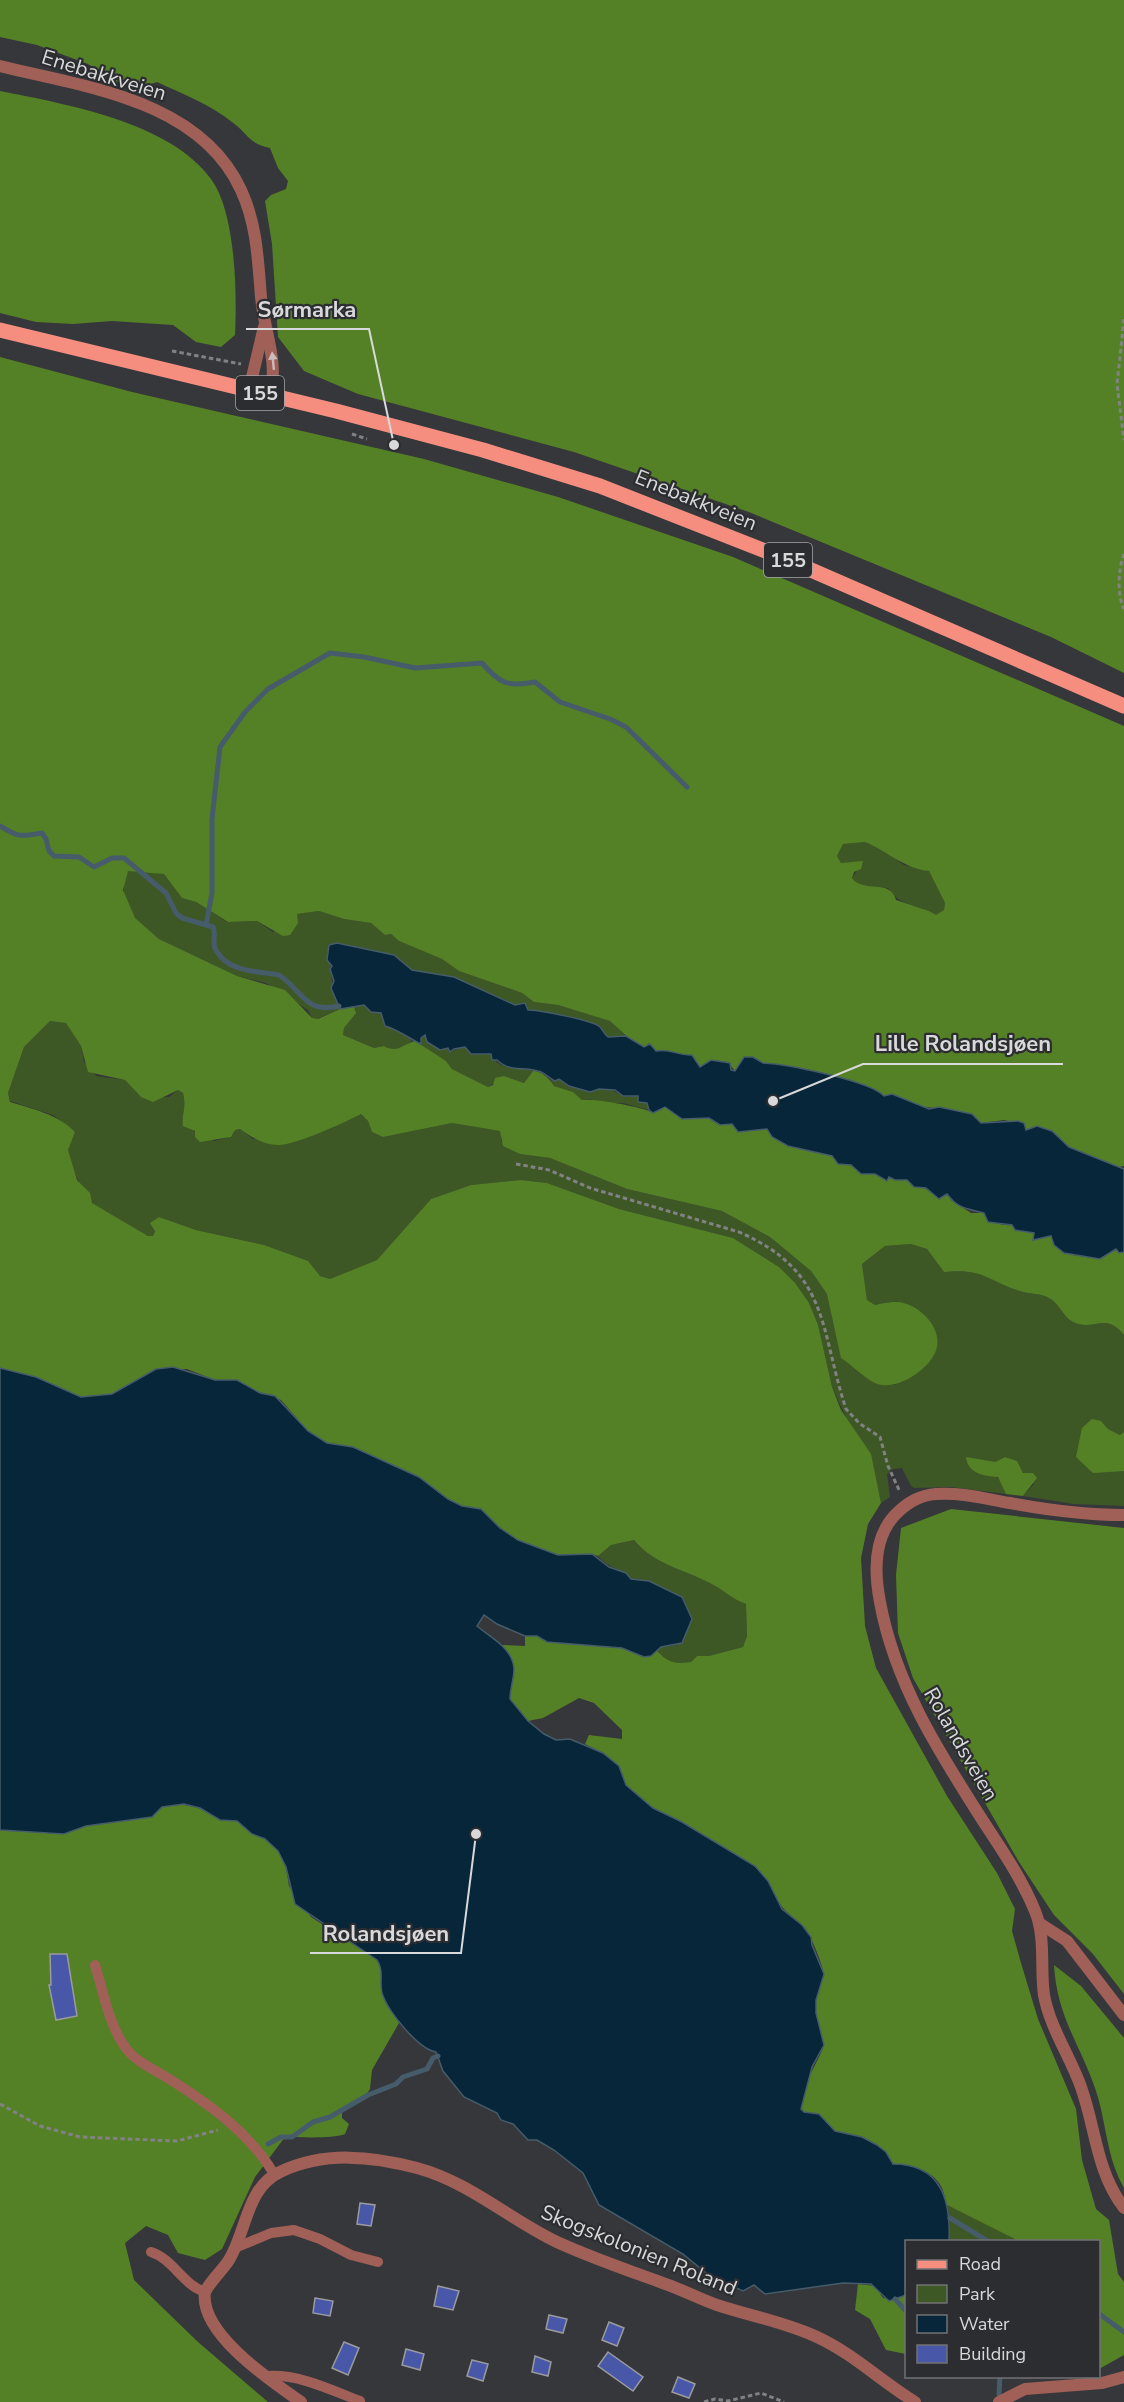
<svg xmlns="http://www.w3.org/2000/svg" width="1124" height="2402" font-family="'Nunito Sans',sans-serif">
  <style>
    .green { fill: #3e5825 }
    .forest { fill: #558126; fill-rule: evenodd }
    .water { fill: #07263a; stroke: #465c6a; stroke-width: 1.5 }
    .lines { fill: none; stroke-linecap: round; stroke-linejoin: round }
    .stream { stroke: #465c6a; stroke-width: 5 }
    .building { fill: #4957a8; stroke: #9a9b9e; stroke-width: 1.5 }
    .path { stroke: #828285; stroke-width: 3; stroke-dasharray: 4.5 3; stroke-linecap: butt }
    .service { stroke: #a06057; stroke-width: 10 }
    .minor { stroke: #a06057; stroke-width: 12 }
    .primary { stroke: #f68e80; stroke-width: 15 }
    .oneway { fill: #cbbbba }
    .labels { text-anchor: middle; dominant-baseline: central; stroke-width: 4.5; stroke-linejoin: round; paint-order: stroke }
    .shield { fill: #2c2d30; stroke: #a5a5a8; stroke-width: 1.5 }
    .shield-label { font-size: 20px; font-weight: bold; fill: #d9d9db }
    .street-label { font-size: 21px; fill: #d9d9db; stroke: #2c2d30 }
    .leader { fill: none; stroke: #d9d9db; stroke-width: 2 }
    .callout-dot { fill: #d9d9db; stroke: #2c2d30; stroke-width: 2 }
    .callout-label { font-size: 22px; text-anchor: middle; font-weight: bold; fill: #d9d9db; stroke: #2c2d30; stroke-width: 4.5; stroke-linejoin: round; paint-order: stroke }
  </style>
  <rect width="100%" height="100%" fill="#36373a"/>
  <g class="green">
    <path d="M865,842L882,849L904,865L929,871L945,903L944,911L936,916C917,902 902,909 888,888C875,887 860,889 852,878L863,862L841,863L837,856L843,844Z"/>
    <path d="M135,870L164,874L182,898L196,902L227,922L257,921L273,932L297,914L319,911L344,919L371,923L385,935L391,934L399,941L442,959L459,971L522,993L534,1002L558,1005L611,1021L626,1036L608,1037C604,1034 602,1029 600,1027C592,1020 538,1010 528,1010L522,1003L515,1005L454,977L412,970L394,955L337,943C334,947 330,951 330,956C329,968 334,999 340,1009L317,1019L312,1018L308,1010L266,983L237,976L159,939L134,918L124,896V878L128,871Z"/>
    <path d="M361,1004L370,1011L381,1013C384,1027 403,1031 412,1041C402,1048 396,1053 384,1046L374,1048L343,1035L344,1028L356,1010L354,1006Z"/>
    <path d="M50,1021L66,1023L81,1046L84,1062L96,1076L125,1080L141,1097H169L178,1090L183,1093L186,1113L182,1120L195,1132L214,1141L231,1137L235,1130L240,1129L253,1139C292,1135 326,1133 361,1114L368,1121L372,1132L383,1137L452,1123L501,1131V1141L520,1154L550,1158L627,1189L722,1211L770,1237L811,1271L827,1294L834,1315L894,1385L917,1372L934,1356L897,1301L875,1305L867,1300L862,1264L885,1246L911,1244L927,1249L944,1272C983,1268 986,1280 1020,1291C1028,1294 1039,1293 1047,1297C1059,1302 1063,1317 1073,1322C1094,1332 1105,1311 1124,1335V1432L1120,1435L1108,1429L1101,1421L1115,1471H1124V1506L1074,1504L1023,1496L1034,1484L1021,1470L1017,1461L1005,1457L995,1462H981L1003,1483L1006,1494L951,1487L914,1488L911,1486L902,1468L893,1469L887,1474L890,1497L881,1503L876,1481L832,1387L818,1326L809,1303L779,1267L733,1238L619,1209L547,1183L521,1180L471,1185L431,1199L377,1260L330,1279L320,1276L307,1261L264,1245L196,1230L159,1217L153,1236H148L93,1204C85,1191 68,1167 68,1151C68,1145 73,1137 75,1132L53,1115L10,1101L8,1093L24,1047Z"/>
    <path d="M425,1035C430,1043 439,1049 449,1048V1052L465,1047L471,1054H491C498,1072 518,1065 533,1071L524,1083L504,1076L488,1087L452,1069L446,1061L426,1050L421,1044V1038Z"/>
    <path d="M557,1078L590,1092C607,1086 609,1089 623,1096C626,1098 634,1096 638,1096L639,1103H647L649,1110L623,1103L603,1104L590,1099L582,1100L573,1092L554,1086L550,1079L555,1081Z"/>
    <path d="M634,1540C656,1567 689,1570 717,1587C727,1593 734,1600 746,1604L747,1636L743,1647L709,1656H697L691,1662C675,1664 669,1663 657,1651L661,1647L678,1645L690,1615L684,1600L649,1581L631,1579C622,1569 608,1568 598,1556L611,1545Z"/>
    <polygon points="947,2205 1013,2237 1019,2241 949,2241 950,2218"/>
  </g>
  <g class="forest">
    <path d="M0,0H1124V673L1051,637L749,512L574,452L358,394L304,371L278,337L272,244L265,201L271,195L286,189L288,181L278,168L270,148C247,143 249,134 232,122C209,104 183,94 157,82L148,85L120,84L88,64L37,45L0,37Z"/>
    <path d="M0,91C65,104 170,122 211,179C236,213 237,294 235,335L221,347L196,342L173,325L112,321L73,324L36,322L0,313Z"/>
    <path d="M0,357L132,392L424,459L558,497L733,557L1124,726V1166L1119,1167C1102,1161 1086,1155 1070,1148C1045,1137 1064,1126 1026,1130L1025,1125L1004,1120L981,1123C963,1105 937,1111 915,1105C902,1101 897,1094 884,1096C862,1078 793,1065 763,1063L753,1057H744L735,1071L728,1062L711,1060L700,1067L692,1056C678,1056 670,1048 656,1051L649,1043L645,1048L631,1040L610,1021L558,1005L534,1002L522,993L459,971L442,959L399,941L391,934L385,935L371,923L344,919L319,911L297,914L298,923L290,935L283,936L257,921L228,922L196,902L182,898L164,874L128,871L123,890L135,918L159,939L237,976L285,990L312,1018L318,1019L340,1009L354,1006L356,1013L344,1028L343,1035L374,1048L384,1046C398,1054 403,1044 415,1041L446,1061L452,1069L488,1087L493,1085L495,1078L504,1076L524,1083L533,1071C542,1071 550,1079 554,1086L573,1092L582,1100C592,1098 645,1107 653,1113L665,1107C688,1118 684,1116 709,1118L716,1123L732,1124L738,1132L767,1129L772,1137L788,1146L832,1156L839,1164L850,1165L861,1174H875L887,1181L889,1177C897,1181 901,1177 907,1180C918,1184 928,1189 936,1197L947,1194L951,1200L971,1213H984C988,1222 1002,1226 1012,1225L1015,1230L1034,1233L1035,1237L1051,1236L1073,1255L1100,1259L1116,1249L1124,1252V1335C1105,1311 1094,1332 1073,1322C1063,1317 1059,1302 1047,1297C1039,1293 1028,1294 1020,1291C986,1280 983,1268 944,1272L927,1249L911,1244L885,1246L862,1264L867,1300L875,1305C882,1304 891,1301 898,1302C921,1304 947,1332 934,1355C925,1372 894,1392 875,1383C863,1377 852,1365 841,1358L827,1294L811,1271L770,1237L722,1211L627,1189L550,1158L520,1154L503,1146L500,1131L452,1123L383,1137L372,1132L368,1121L361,1114C346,1122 293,1146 278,1145C264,1145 251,1137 240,1129L235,1130L231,1137L200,1142L195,1137V1131L183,1126C181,1115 187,1110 183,1093L178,1090L153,1102L141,1097L125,1080L88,1072L81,1046L66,1023L50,1021L24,1047L8,1093L10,1102C32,1109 58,1114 75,1132L68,1150L77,1180L90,1193L92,1203L148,1236H153L155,1231L150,1223L159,1217L196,1230L264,1245L308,1261L320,1276L330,1279L377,1260L431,1199L471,1185L521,1180L547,1183L619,1209L733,1238L779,1267L795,1283L809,1303L818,1325L832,1387L841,1410L871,1454L881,1503L868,1524L861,1558L865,1626L876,1668L947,1796L997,1873L1015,1909L1012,1931L1021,1963L1038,2019L1076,2109L1082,2160L1096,2209L1109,2220L1118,2274L1124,2282V2355L1099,2369L1098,2242L1019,2241L947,2205C945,2199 944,2191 941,2186C932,2170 910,2164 893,2164L886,2152L854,2135L835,2131L819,2114L803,2112C796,2092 818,2064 824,2045L816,2013V2000L824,1974C822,1963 811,1935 804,1927C792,1914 783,1913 776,1896L708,1838L653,1808L637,1796L626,1785L622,1773L603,1753L585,1744L589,1735L622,1739V1730L594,1703L579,1698L543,1718L528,1721L510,1699C510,1679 513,1663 502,1645L525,1646V1636H537L547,1642L622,1648L644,1657L657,1651C669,1663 675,1664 691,1662L697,1656H709L743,1647L747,1636L746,1604C734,1600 727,1593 717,1587C689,1570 656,1567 634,1540L611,1545L598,1556L592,1554L558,1555L517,1540L473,1507L462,1506L448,1499L419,1477L353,1447L327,1443L308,1431L281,1400L249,1388L237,1380H215L187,1369H156L112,1394L81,1397L36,1377L0,1368ZM865,842C887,851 905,869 929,871L945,903L944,910L936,915L929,911L896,900C890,878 864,894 852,878L854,872L861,869L863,861L841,863L837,856L843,844Z"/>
    <polygon points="1092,1419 1101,1421 1108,1429 1120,1435 1124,1432 1124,1471 1093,1473 1076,1457 1082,1428"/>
    <path d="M966,1457L995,1462L1005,1457L1017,1461L1023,1473H1033L1037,1478L1023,1496L1006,1494L998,1477C984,1476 968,1474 966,1457Z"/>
    <polygon points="951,1509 1124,1528 1124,1994 1093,1954 1054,1915 1019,1862 913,1678 898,1633 896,1575 901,1528"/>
    <path d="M174,1803L199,1808L220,1820L237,1821L252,1834L265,1839L278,1851L286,1868L289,1886L311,1917L377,1960L382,1967V1995L399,2023L372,2070L370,2089L362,2101L342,2111V2118L349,2124L345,2134C332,2139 301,2137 285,2137L255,2177L222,2249L205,2260L178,2253L168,2235L146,2226L125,2243L134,2280L198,2342L268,2402H0V1830L64,1834L86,1826L152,1817L162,1807Z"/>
    <path d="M1054,1965L1081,1986L1124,2038V2188C1106,2156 1107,2125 1096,2091C1081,2045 1057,2018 1054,1965Z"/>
    <polygon points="858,2284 875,2286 883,2298 895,2299 906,2295 906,2354 886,2350 870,2319 855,2310"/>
  </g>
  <g class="water">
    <path d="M337,943L394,955L412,970L454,977L515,1005L525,1003L528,1010C538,1010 592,1020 600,1027C602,1029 604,1034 608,1037L626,1036L644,1047L650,1044L656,1051C670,1048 678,1056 692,1055L700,1067L711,1060L730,1063L731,1070L735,1071L744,1057H753L763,1063C786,1064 871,1081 884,1096L892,1094L929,1109L939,1107L972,1114L981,1123L1018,1121L1024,1123L1026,1130L1037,1126L1052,1131L1069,1147L1124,1169V1252L1119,1253L1116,1249L1100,1259L1064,1253L1054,1245L1051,1236L1033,1240L1034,1233L1015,1230L1012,1225L988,1222L984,1213C967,1208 959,1210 947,1194L939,1199L926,1188L914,1187L907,1180H895L889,1177L887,1181L875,1174H861L851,1165L838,1164L832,1156L788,1146L772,1137L767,1129L738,1132L732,1124L720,1125L709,1118L682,1119L665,1107L653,1113L649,1110L647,1103L638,1102V1096H623L615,1090L599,1089L590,1092L569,1086L559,1079L555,1081C549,1078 544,1072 538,1071C521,1066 511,1073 497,1060H492L491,1054H471L465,1047L454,1049L450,1052L448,1048L440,1050L427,1042L425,1035L421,1038V1044C408,1038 399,1030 385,1026L381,1013L371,1012L364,1005L340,1009L331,988L334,981L330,969L332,966L327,960L329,945Z"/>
    <path d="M173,1367L215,1380H237L260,1393L275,1396L308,1431L327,1443L353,1447L419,1477L448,1499L462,1506L481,1509L500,1528L518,1540L558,1555L592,1554L609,1567L626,1573L631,1579L649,1581L682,1597L692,1619L682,1643L661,1647L651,1656L644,1657L622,1648L547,1642L537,1636H525L497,1624L484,1615L477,1626C491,1638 513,1648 514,1669C514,1679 510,1689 510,1699L528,1721L544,1734L556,1740L570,1739L603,1753L619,1766L626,1785L653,1808L682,1822L755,1866L768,1881L782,1909L802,1925L811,1937L812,1945L824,1974L816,2000V2013L824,2045L812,2067L801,2109L804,2112L819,2114L835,2131L862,2137L877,2145L886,2152L893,2164C941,2164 951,2200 949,2241L906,2242V2295L889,2301L871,2284L843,2283L765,2294L754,2285L743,2291L710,2276L683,2254L599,2205L583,2173L554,2150L537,2140H528L513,2124L501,2120L497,2113L464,2097L443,2071L436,2052C418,2049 389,2012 383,1996C378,1984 385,1972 377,1960L295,1904L286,1867L278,1851L265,1839L252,1834L237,1821L220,1820L200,1808L184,1804L162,1807L152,1817L86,1826L64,1834L0,1830V1368L36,1377L81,1397L112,1394L156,1369Z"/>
  </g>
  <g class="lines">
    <g class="stream">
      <path d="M0,826C18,837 20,837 42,833L46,839L49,851L54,856L79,857L94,867L112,858H124L166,893L176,913L182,918L213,927C217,935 211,943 216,950C228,973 259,971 279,975C302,990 305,1014 339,1006"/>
      <path d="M206,925L212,893V819L220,747L245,712L268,689L330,653L364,657L415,668L482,663C500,684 508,687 535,682L560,702L610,719L626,727L687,787"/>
      <polyline points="268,2144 281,2137 292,2137 313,2122 330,2117 368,2095 396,2084 403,2077 427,2069 433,2058 438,2056"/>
      <polyline points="950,2218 989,2242"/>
      <polyline points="895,2299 906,2311"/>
      <polyline points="1098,2313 1124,2332"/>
      <polyline points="999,2394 1000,2376"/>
    </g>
  </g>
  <g class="building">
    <polygon points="50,1954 67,1954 77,2016 56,2020 49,1985 51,1985"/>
    <polygon points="360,2203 375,2205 371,2226 357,2224"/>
    <polygon points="438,2286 459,2291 453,2310 434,2306"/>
    <polygon points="315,2298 333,2301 330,2316 313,2313"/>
    <polygon points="549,2315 567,2319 563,2333 546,2329"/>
    <polygon points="609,2322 624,2328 617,2346 602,2340"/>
    <polygon points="344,2342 359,2348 348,2375 332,2368"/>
    <polygon points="406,2349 424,2354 420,2370 402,2365"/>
    <polygon points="608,2352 643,2377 633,2391 598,2366"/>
    <polygon points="535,2356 551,2362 548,2376 532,2372"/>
    <polygon points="472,2360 488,2364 483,2381 467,2376"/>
    <polygon points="678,2377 695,2384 689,2398 672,2392"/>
  </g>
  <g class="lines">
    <g class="path">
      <polyline points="1124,319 1117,384 1124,440"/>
      <polyline points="172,351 241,364"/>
      <polyline points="352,434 367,439"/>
      <path d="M1124,554C1118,569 1117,595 1124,609"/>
      <path d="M516,1164L549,1170L590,1188L739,1232C830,1272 819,1327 846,1409L859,1423L880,1437L888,1466L900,1492"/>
      <polyline points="0,2104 40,2126 80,2137 177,2141 218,2130"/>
      <polyline points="704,2402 715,2399 728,2401 761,2393 784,2402"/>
    </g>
    <g class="service">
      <path d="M95,1965C103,1991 109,2025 125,2047C136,2063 158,2071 174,2082C213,2107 250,2134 274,2174"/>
      <polyline points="235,2248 271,2233 294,2230 320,2239 351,2255 378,2262"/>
      <path d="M151,2252C173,2259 183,2285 205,2292"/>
      <path d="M268,2376C299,2374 331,2390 360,2401"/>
    </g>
    <g class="minor">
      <path d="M0,66C85,87 200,100 241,190C257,224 258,261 261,297C264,331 279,361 270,395"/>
      <polyline points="249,390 264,327"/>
      <path d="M1124,1515C1086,1515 1048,1510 1010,1503C986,1499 961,1492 936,1494C921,1495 907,1503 897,1513C873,1536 874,1571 880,1602C895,1684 939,1752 983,1821C1002,1850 1022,1879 1035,1911C1046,1938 1040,1967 1044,1995C1050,2028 1070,2056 1081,2087C1096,2129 1096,2171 1124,2208"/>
      <polyline points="1039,1923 1067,1941 1124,2015"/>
      <path d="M301,2402C271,2381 199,2333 205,2292C211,2280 222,2271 229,2260C247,2231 246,2188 280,2172C324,2151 372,2156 417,2168C469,2182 509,2219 557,2242C594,2259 633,2272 671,2286C687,2292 702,2300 717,2305C750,2316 785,2322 817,2337C852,2353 881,2381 915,2402"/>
      <polyline points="999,2402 1025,2389 1102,2383 1124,2377"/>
    </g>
    <polyline class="primary" points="0,330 336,411 483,450 600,486 788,560 1124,706"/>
  </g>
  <defs><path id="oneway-solid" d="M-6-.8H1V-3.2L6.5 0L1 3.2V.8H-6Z" transform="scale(1.5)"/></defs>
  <use class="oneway" href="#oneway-solid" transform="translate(273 361) rotate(-96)"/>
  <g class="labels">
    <g class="shield">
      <rect x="236" y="376" width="48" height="34" rx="4.5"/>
      <rect x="764" y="543" width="48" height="34" rx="4.5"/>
    </g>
    <g class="shield-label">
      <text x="260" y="393">155</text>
      <text x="788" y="560">155</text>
    </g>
    <g class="street-label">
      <text transform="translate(104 75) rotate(17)">Enebakkveien</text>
      <text transform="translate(696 500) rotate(22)">Enebakkveien</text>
      <text transform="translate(961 1744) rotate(60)">Rolandsveien</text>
      <text transform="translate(639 2250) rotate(22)">Skogskolonien Roland</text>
    </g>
  </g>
  <path class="leader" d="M394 445L369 329H246M773 1101L863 1064H1063M476 1834L461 1953H310"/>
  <g class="callout-dot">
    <circle cx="394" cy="445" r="6"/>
    <circle cx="773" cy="1101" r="6"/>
    <circle cx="476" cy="1834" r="6"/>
  </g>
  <g class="callout-label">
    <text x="307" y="317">Sørmarka</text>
    <text x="963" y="1051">Lille Rolandsjøen</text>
    <text x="386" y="1941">Rolandsjøen</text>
  </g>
  <rect x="905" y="2240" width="195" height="138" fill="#2c2d30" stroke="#717274" stroke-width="1.5"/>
  <rect x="917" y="2260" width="30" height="9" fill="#f68e80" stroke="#717274" stroke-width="1.5"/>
  <text x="959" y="2270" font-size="18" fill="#d9d9db">Road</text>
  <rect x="917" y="2285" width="30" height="18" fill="#3e5825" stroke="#717274" stroke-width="1.5"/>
  <text x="959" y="2300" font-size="18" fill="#d9d9db">Park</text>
  <rect x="917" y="2315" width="30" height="18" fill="#07263a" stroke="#717274" stroke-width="1.5"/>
  <text x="959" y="2330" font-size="18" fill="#d9d9db">Water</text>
  <rect x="917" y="2345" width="30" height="18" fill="#4957a8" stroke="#717274" stroke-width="1.5"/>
  <text x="959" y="2360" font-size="18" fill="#d9d9db">Building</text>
</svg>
